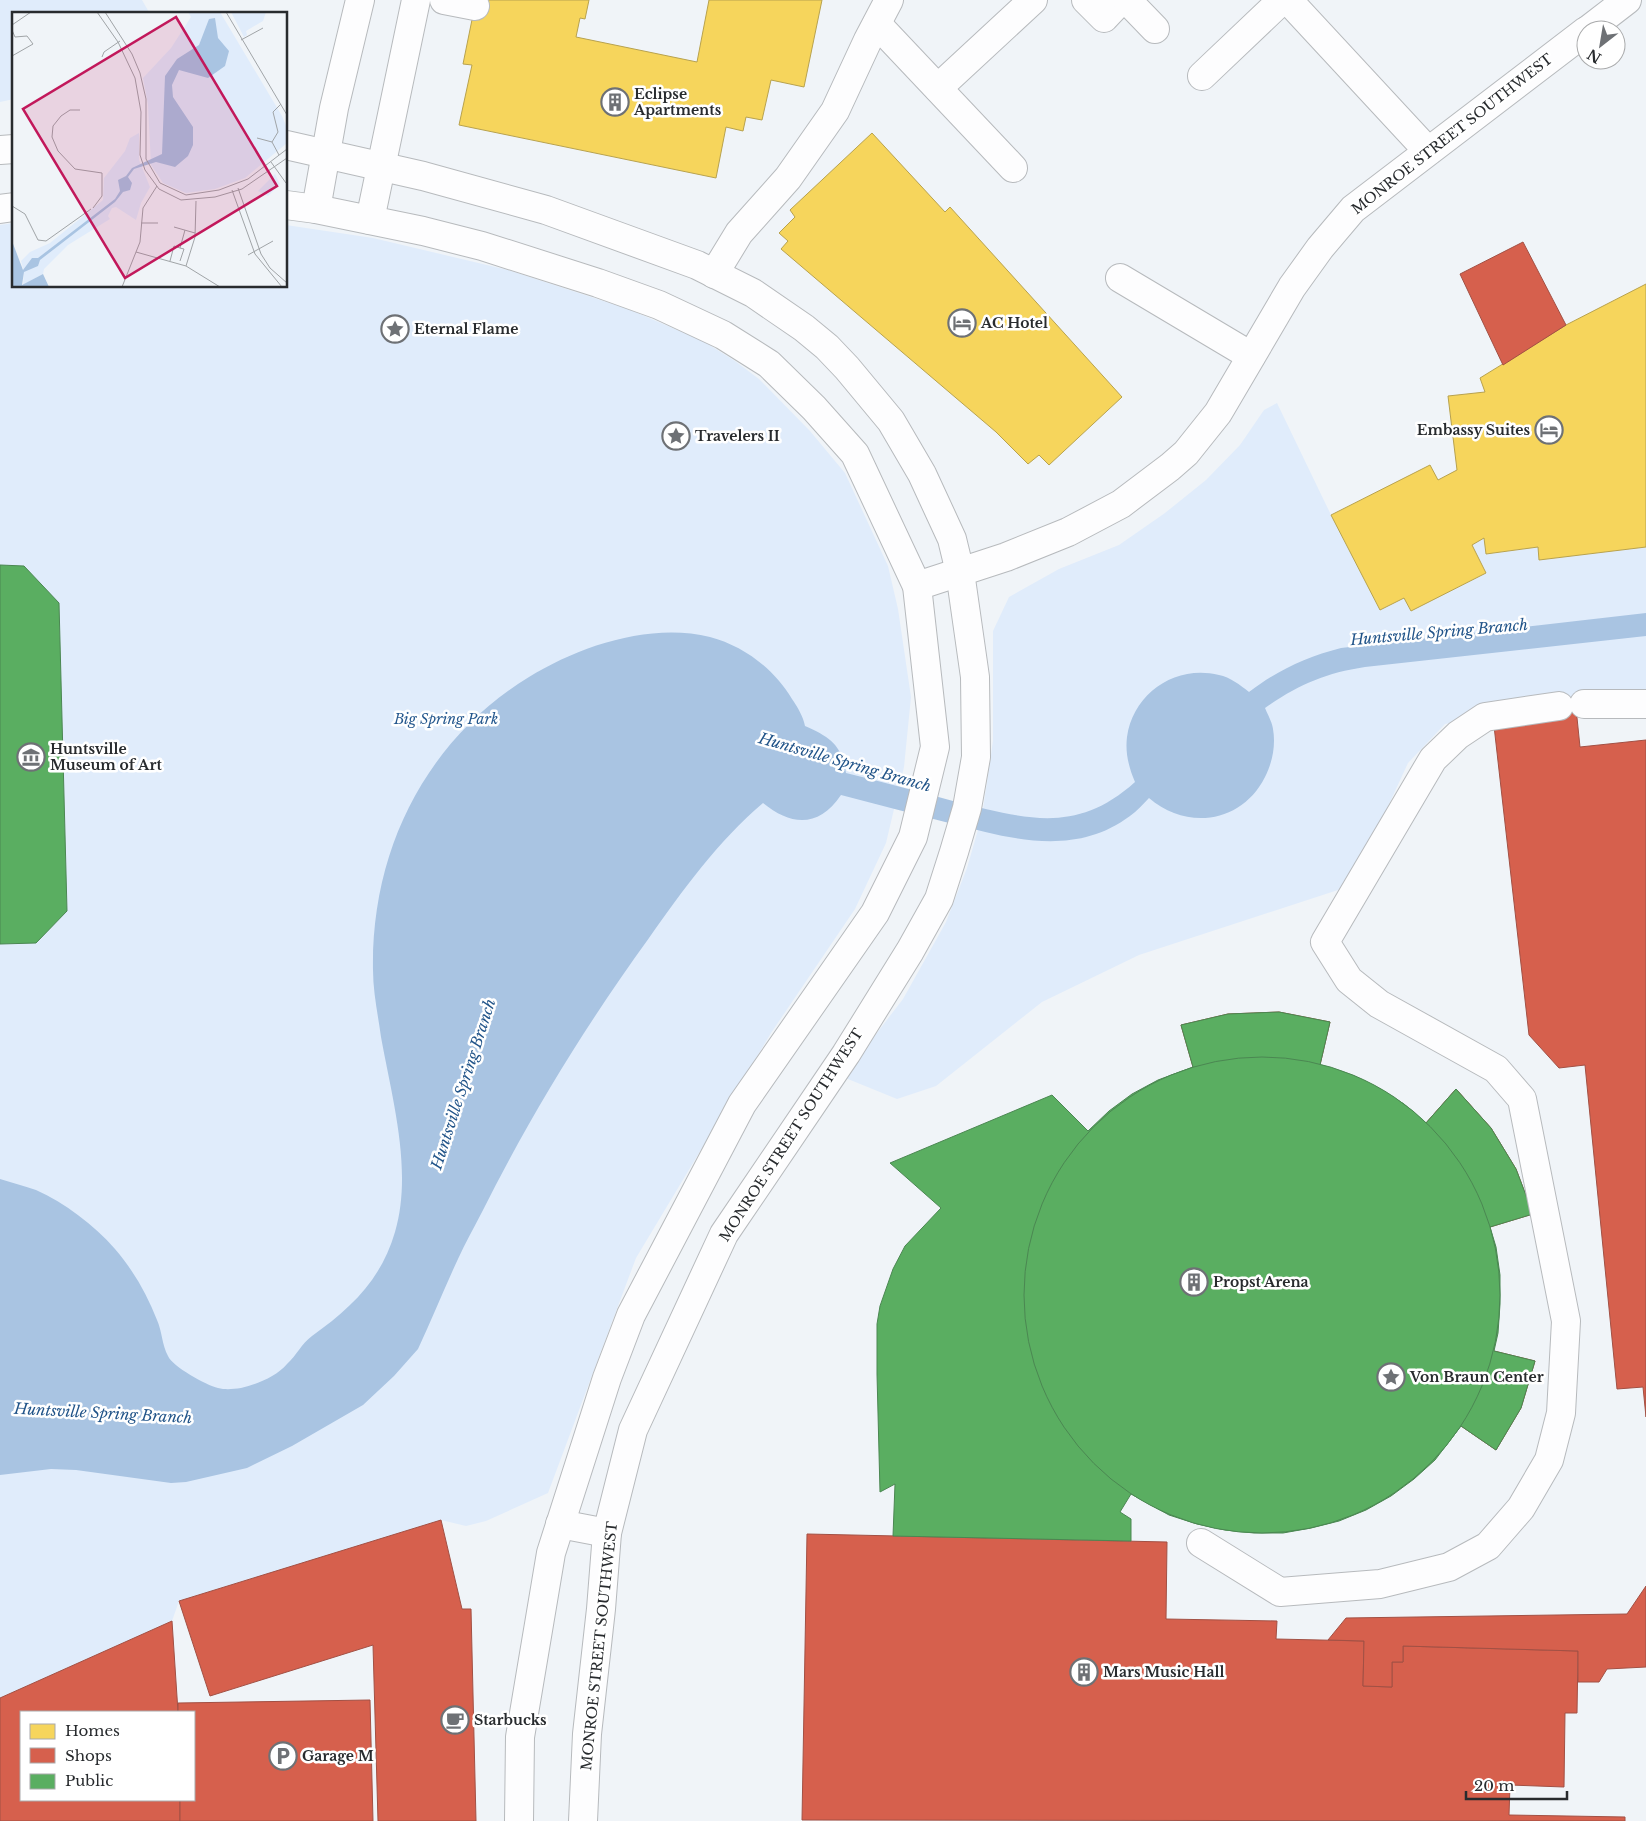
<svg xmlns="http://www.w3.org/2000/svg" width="1646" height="1821" font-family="'Libre Baskerville',serif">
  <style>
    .green { fill: #e0ecfb }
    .water { fill: #a9c4e2 }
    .homes { fill: #f6d55c; stroke: #b8a24e }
    .shops { fill: #d6604d; stroke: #a25044 }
    .public { fill: #5aae61; stroke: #4b8752 }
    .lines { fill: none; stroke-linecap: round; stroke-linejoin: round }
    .minor-casing { stroke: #b7babd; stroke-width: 30 }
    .minor { stroke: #fdfdfe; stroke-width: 28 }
    .labels { text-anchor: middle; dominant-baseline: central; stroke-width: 5; stroke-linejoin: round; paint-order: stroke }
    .poi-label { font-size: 14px; font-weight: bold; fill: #282b2e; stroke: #fff; text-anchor: start }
    .street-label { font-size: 14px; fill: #282b2e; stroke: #fff }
    .park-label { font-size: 14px; font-style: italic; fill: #25588e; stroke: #fff }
    .water-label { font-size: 15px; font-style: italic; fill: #215489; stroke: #fff }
    .inset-road { fill: none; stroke: #a0a4a7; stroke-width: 1 }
    .view { fill: #c2185b; fill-opacity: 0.15; stroke: #c2185b; stroke-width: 2.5 }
    .inset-edge { fill: none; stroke: #282b2e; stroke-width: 2.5 }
  </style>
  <rect width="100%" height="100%" fill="#f0f4f8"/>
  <g class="green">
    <polygon points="0,0 142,0 150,14 14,14 14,99 0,102"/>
    <polygon points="14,223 14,286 286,286 286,225 373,238 508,270 628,309 703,341 735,361 759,379 810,431 845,473 888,566 898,609 911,697 904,767 886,843 855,909 771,1033 636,1258 548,1493 486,1521 466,1526 441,1520 179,1601 172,1621 0,1698 0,225"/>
    <polygon points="1277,403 1331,515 1380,610 1404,598 1411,611 1486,573 1472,545 1484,538 1487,554 1538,547 1540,560 1646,547 1646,693 1535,707 1445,724 1408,763 1360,867 1338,890 1139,955 1042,1002 936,1086 897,1099 843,1077 903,999 946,922 967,868 982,816 993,741 993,631 1009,597 1059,569 1119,545 1165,513 1206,480 1240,445 1264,410"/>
  </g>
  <path class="water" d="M1646,613V636L1365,667C1325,673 1298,685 1265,708C1268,715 1272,722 1273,729C1276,746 1272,763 1265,777C1242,823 1187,831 1149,798C1143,804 1137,811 1130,816C1075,857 1012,839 953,824C915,814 878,805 841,795C819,828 791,826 763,803C718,841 683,890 649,938C586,1025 530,1116 482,1212C474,1228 465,1243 458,1259C444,1289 432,1319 418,1349L394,1376L363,1405L292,1446L247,1468L186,1482L171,1483L76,1470L51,1469L0,1475V1179C12,1183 25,1186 36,1190C65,1203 94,1225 115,1249C133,1270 147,1294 157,1320C162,1331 162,1345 168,1356C173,1367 206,1385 218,1388C226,1390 233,1389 241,1388C257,1384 276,1377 287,1364C297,1355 301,1344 312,1336C351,1308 381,1280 395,1232C413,1171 392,1098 381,1037C378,1015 373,992 373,970C371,850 426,740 529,677C579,646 651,622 710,637C744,646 774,669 792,699C798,708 803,716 805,726C830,737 842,745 846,773C882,782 918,791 953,801C1024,818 1075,836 1135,782C1129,768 1125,753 1127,737C1133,693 1176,664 1219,675C1230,677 1240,685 1249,692C1278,670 1306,657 1341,648Z"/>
  <g class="homes">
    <polygon points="476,0 589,0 585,19 580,18 576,37 697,62 709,0 822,0 804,87 771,80 762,120 746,117 743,131 726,127 716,178 459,125 472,65 463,64"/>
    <polygon points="872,133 945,212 950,207 1122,397 1049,465 1039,455 1028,464 996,432 781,249 788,241 779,233 795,217 790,210"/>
    <polygon points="1646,284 1646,547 1539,560 1538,547 1486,554 1484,538 1472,545 1486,573 1411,611 1404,598 1380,610 1331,515 1430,465 1438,480 1457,470 1448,396 1485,392 1480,378 1566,325"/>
  </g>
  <g class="shops">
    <polygon points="1523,242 1566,325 1503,365 1460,274"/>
    <polygon points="1576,708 1580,747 1646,740 1646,1417 1643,1387 1617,1389 1585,1065 1559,1068 1529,1035 1493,717"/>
    <polygon points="1279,1012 1330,1022 1320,1065 1298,1060 1270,1057 1241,1058 1212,1062 1193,1067 1181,1025 1228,1014"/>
    <circle cx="1262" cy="1295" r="237"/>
    <polygon points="1456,1089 1491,1128 1516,1169 1533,1214 1490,1227 1477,1192 1463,1167 1426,1123"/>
    <polygon points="1494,1351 1535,1361 1521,1408 1496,1450 1461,1426 1482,1388"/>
    <polygon points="441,1520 462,1609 471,1609 476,1821 378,1821 373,1645 210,1696 179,1601"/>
    <polygon points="807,1534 1167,1542 1166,1619 1277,1621 1276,1639 1364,1641 1363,1686 1392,1687 1392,1662 1403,1662 1403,1646 1578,1651 1577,1713 1565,1713 1564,1787 1510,1785 1509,1815 1625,1817 1625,1821 802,1820"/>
    <polygon points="1646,1586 1646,1667 1607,1669 1599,1682 1578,1682 1578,1651 1403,1646 1403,1662 1392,1662 1392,1687 1363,1686 1364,1641 1328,1640 1346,1618 1627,1614"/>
    <polygon points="172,1621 178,1712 21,1712 21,1800 180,1800 180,1821 0,1821 0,1698"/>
    <polygon points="370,1700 373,1821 180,1821 180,1800 194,1800 194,1712 178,1712 178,1703"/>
  </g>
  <g class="public">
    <polygon points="0,565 24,566 59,603 67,911 36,943 0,944"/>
    <polygon points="1279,1012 1330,1022 1320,1065 1354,1076 1380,1089 1404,1104 1426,1123 1456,1089 1491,1128 1516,1169 1533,1214 1490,1227 1496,1247 1500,1275 1500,1304 1498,1333 1494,1351 1535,1361 1521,1408 1496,1450 1461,1426 1435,1460 1414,1479 1391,1496 1366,1510 1339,1521 1311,1528 1283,1533 1254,1533 1225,1530 1197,1524 1169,1515 1131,1494 1120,1512 1131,1519 1131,1541 893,1536 895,1484 880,1492 877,1374 877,1324 880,1306 893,1269 905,1246 941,1208 890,1163 1052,1095 1088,1131 1109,1111 1132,1094 1158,1080 1193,1067 1181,1025 1228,1014"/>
    <circle cx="1262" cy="1295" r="238"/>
  </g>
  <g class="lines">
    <g class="minor-casing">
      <g id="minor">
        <polyline points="444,0 475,6"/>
        <polyline points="1086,0 1104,18 1121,0"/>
        <polyline points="1127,0 1155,29"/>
        <polyline points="1288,0 1428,151"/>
        <polyline points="877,24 1013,168"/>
        <polyline points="1588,30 1627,0"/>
        <polyline points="1202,76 1282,0"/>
        <polyline points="938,88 1033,0"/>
        <polyline points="286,145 423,176 546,210 697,265 753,293 804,328 827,347 847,368 891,421 922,474 952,539 960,572 975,677 976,757 967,808 954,852 939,899 910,951 846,1054 724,1234 633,1430 607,1533 601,1609 587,1734 583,1821"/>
        <polyline points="0,150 14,149"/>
        <polyline points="286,205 316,209 423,231 482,246 598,283 659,305 723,335 769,364 814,408 855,454 917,586 935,747 913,837 875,913 742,1104 631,1315 607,1378 551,1553 520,1737 519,1821"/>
        <polyline points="0,209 14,207"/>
        <polyline points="316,209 334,108 360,0"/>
        <polyline points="370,220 416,0"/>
        <polyline points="714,274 739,233 788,178 835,111 868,40 889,0"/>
        <polyline points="1120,278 1251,356"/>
        <polyline points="917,586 1006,557 1068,532 1121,504 1170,467 1186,453 1218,413 1292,287 1320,248 1353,209 1586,31"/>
        <polyline points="1584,704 1646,704"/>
        <polyline points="560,1524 607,1533"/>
        <polyline points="1201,1543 1280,1592 1380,1584 1449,1567 1488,1546 1521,1508 1549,1460 1561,1413 1566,1321 1522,1099 1496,1069 1379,1004 1349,980 1325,942 1433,759 1458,735 1485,717 1559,706"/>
      </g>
    </g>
    <use href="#minor" class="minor"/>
  </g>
  <defs>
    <g id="building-ring" transform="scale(1.4375)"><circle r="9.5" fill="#fff" stroke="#6e7175" stroke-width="1.5"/><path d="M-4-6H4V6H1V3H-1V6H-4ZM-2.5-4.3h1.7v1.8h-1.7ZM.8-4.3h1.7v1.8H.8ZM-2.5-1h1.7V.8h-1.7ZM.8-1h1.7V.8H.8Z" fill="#6e7175"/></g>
    <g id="hotel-ring" transform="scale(1.4375)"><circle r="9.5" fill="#fff" stroke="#6e7175" stroke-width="1.5"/><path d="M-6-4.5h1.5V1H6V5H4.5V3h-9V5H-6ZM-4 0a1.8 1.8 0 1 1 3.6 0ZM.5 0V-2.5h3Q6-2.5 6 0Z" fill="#6e7175"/></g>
    <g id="sight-ring" transform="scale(1.4375)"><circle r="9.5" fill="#fff" stroke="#6e7175" stroke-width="1.5"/><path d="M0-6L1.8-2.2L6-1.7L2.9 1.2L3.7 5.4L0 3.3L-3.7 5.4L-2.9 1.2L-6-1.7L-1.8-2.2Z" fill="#6e7175"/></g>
    <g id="museum-ring" transform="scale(1.4375)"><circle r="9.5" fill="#fff" stroke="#6e7175" stroke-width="1.5"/><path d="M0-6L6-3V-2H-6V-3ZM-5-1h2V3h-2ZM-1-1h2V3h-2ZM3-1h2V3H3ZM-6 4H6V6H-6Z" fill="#6e7175"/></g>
    <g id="cafe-ring" transform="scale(1.4375)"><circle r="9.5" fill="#fff" stroke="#6e7175" stroke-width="1.5"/><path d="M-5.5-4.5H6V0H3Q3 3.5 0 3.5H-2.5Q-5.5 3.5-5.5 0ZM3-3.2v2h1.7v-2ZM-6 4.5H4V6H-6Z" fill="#6e7175"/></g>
    <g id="parking-ring" transform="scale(1.4375)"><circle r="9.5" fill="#fff" stroke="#6e7175" stroke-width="1.5"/><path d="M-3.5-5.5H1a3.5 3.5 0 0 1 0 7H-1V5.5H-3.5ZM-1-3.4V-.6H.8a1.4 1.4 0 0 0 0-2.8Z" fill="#6e7175"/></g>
  </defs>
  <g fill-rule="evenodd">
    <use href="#building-ring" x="615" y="102"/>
    <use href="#hotel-ring" x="962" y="323"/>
    <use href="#sight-ring" x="395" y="329"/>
    <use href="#hotel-ring" x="1549" y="430"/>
    <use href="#sight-ring" x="676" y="436"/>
    <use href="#museum-ring" x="31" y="757"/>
    <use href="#building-ring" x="1194" y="1282"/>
    <use href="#sight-ring" x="1391" y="1377"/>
    <use href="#building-ring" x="1084" y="1672"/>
    <use href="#cafe-ring" x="455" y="1720"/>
    <use href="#parking-ring" x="283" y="1756"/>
  </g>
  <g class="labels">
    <g class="poi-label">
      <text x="634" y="94">Eclipse<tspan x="634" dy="16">Apartments</tspan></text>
      <text x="981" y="323">AC Hotel</text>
      <text x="414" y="329">Eternal Flame</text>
      <text x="1530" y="430" text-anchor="end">Embassy Suites</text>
      <text x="695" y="436">Travelers II</text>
      <text x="50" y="749">Huntsville<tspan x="50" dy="16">Museum of Art</tspan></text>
      <text x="1213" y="1282">Propst Arena</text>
      <text x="1410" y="1377">Von Braun Center</text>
      <text x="1103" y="1672">Mars Music Hall</text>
      <text x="474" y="1720">Starbucks</text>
      <text x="302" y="1756">Garage M</text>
    </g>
    <g class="street-label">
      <text transform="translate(1452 134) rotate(-38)">MONROE STREET SOUTHWEST</text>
      <text transform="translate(791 1135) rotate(-57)">MONROE STREET SOUTHWEST</text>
      <text transform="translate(599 1646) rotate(-84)">MONROE STREET SOUTHWEST</text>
    </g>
    <g class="park-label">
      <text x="446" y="719">Big Spring Park</text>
    </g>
    <g class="water-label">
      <text transform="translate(1439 632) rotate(-5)">Huntsville Spring Branch</text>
      <text transform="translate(845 762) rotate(16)">Huntsville Spring Branch</text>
      <text transform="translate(463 1084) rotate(-72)">Huntsville Spring Branch</text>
      <text transform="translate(103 1413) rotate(3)">Huntsville Spring Branch</text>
    </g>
  </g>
  <g transform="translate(12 12)">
    <rect width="275" height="275" fill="#f0f4f8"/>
    <path d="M176,0H208L270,104L275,116V131L233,166L203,177L174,181L151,171L139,153L136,93L131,66L159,36L179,5ZM219,0H254L251,9L234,19L235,23L232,25ZM127,121V148L138,175L129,191L124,208L104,195L100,196L96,204L98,207L56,233L32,257L31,262L11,273L12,260L9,249L18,240L38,231L91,188L92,166L113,139L118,126ZM263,162L268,172L256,184L246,179Z" fill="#e0ecfb"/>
    <path d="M203,6L206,26L217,39L213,54L196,66L167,58L160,73L161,85L181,115V133L176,144L163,155L144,150L122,157L116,165L120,171L118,178L111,180L103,190L28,248L26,254L12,260L10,273L31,262L37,275H0V229L11,258L20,246H26L103,187L108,179L106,168L114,164L120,156L150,142L153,64L165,47L187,33L197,7Z" fill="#a9c4e2"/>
    <path class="inset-road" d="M85,0L106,30L123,66L129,100L128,143L133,158L147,177L169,188L203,185L230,177L275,146M93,0L120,42L128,61L134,87V147L148,171L174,183L207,178L236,167L275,137M214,0L275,103M0,13L19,0M0,18L3,25L15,24L21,32L0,44M229,28L251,16M90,45L92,40L108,29M0,91V110M68,98H58L49,104L41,114L40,125L46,139L63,157L90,161V184L81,196M245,126L260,130M267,143L260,130L266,120L261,100L269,92M259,150L274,171M226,176L249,242L258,256L275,271M220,178L243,242L270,275M0,194L13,202L26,228L34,229L79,197M129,211H146M162,215L183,221M168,236L172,237L168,249M124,240L174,254L208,275M236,243L261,229M158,249L162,234L168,236L173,218M174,254L183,225L184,189M110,275L128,230L131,196L145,174"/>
    <path class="view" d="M164,5L265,174L113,266L11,97Z"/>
    <rect width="275" height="275" class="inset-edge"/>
  </g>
  <rect x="20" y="1711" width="175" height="90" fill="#ffffff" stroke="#a9aaab"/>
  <rect x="30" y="1724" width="25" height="15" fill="#f6d55c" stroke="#a9aaab"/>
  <text x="65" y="1736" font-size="15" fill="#282b2e">Homes</text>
  <rect x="30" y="1748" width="25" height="15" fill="#d6604d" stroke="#a9aaab"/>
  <text x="65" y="1761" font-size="15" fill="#282b2e">Shops</text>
  <rect x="30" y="1774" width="25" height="15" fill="#5aae61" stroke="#a9aaab"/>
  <text x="65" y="1786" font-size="15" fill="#282b2e">Public</text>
  <g transform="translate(1601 45) rotate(211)"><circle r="24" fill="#ffffff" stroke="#a9aaab"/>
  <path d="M0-4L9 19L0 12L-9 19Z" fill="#6e7175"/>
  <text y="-8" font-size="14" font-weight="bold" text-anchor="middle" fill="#282b2e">N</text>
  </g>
  <path d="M1466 1791v8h101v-8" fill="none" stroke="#282b2e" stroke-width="2.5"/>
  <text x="1474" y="1791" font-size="15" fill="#282b2e" stroke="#ffffff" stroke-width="4" paint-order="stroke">20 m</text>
</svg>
